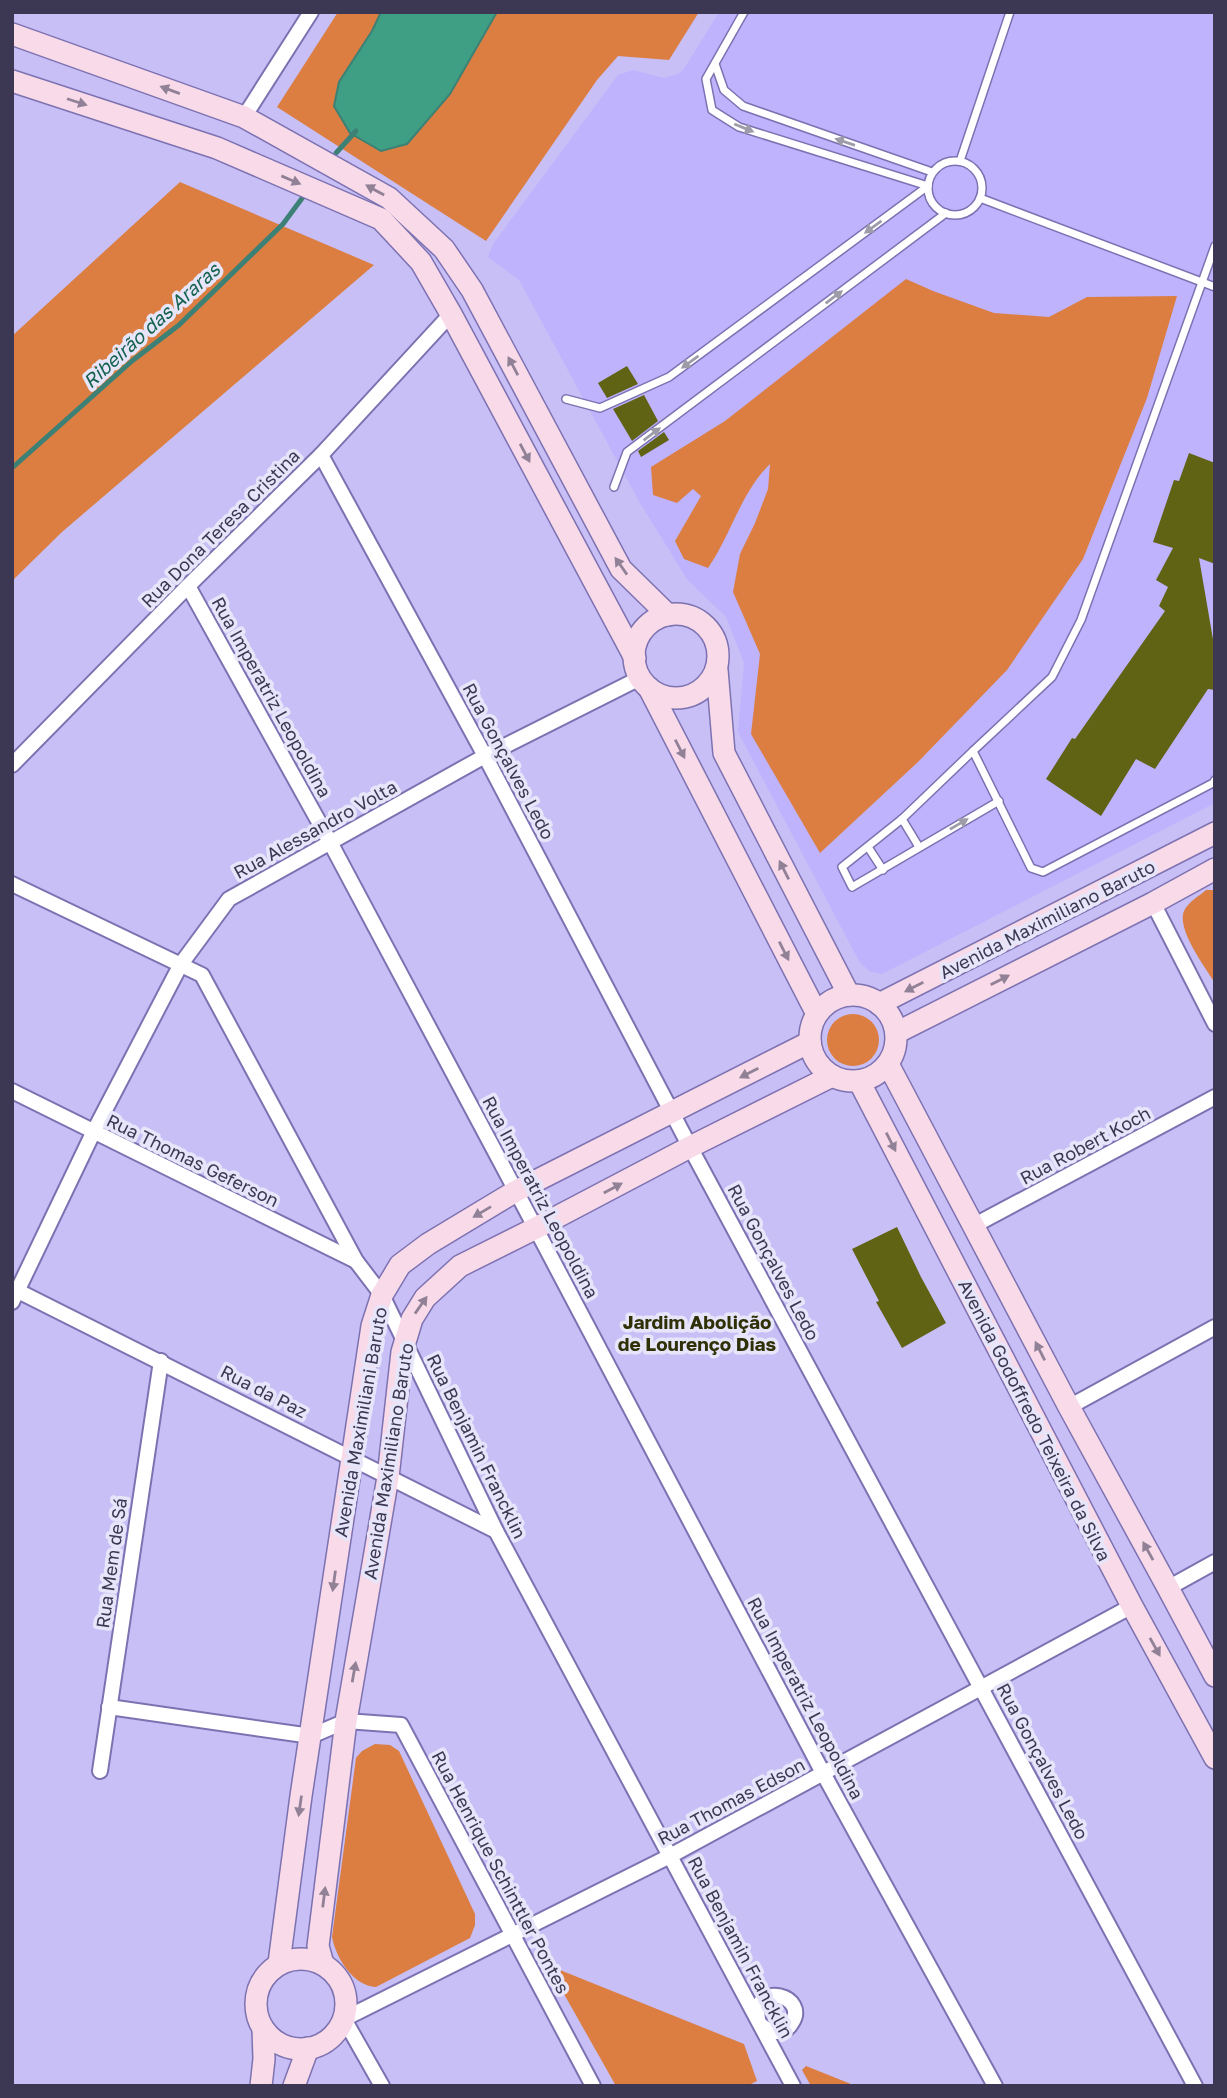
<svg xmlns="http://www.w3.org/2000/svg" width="1227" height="2098" font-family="'Golos Text',sans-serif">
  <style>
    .built { fill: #bfb3fe }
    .green { fill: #dc7e41 }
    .water { fill: #3e9f84; stroke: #3d8075; stroke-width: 2 }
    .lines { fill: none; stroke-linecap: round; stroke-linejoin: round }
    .stream { stroke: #3d8075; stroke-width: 5 }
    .building { fill: #606214 }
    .lane-casing { stroke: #7d72b1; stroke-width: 10 }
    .street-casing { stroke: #7d72b1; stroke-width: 18 }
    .secondary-casing { stroke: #7d72b1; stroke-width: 24 }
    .lane { stroke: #fff; stroke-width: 7 }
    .street { stroke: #fff; stroke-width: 14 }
    .secondary { stroke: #f8dae8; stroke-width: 21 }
    .oneway { fill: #918196 }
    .oneway2 { fill: #9e9ca9 }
    .labels { text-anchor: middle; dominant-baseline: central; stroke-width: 7; stroke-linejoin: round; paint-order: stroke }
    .street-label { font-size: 18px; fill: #3c3853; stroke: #e7e5fa }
    .water-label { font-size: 19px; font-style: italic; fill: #15624e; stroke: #e7e5fa }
    .neighbourhood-label { font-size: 19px; font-weight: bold; fill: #2f3006; stroke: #e7e5fa }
  </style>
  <rect width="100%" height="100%" fill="#c7bff6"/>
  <polygon class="built" points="719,12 1215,12 1215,803 882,974 869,971 859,961 738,732 744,663 726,617 687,579 640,503 519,280 488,257 493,244 618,75 633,70 664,78 678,74 684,69"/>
  <g class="green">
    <polygon points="338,12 699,12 669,60 618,56 597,80 486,241 277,107"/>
    <polygon points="180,182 374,265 62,532 12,581 12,336"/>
    <path d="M906,279L933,291L994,313L1049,317L1087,297L1177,296L1147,398L1083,559L1007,670L918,762L820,853L751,734L760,654L733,592L740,554L755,523L768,489L770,464C741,492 731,535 708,568L684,559L675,541L701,496L693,489L677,503L653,495L651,467L725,421Z"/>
    <path d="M1206,890H1215V983C1205,967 1174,926 1185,909C1190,901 1199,896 1206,890Z"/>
    <circle cx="853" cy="1040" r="26"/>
    <path d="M375,1744L390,1745L399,1751L475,1914V1925L470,1938L376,1987C353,1986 336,1958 332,1937L356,1758L362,1751Z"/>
    <polygon points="555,1968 744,2044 757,2081 747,2086 616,2086 551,1971"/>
    <polygon points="806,2066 856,2086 811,2086 802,2070"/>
  </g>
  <polygon class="water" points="381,12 497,12 450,94 407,144 381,151 350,133 334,106 339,82 372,31"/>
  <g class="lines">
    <g class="stream">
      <polyline points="336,153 356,131"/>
      <polyline points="12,468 132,361 179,325 283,224 303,197"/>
    </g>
  </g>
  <g class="building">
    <polygon points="627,366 638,384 607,398 598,383"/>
    <polygon points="644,395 658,421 632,441 613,409"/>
    <polygon points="664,432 669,440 641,457 638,451"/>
    <polygon points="1189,453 1215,463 1215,564 1199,558 1215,651 1215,690 1208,689 1155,769 1136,759 1101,816 1046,779 1072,738 1075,739 1165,611 1159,606 1168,587 1156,580 1173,548 1153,542 1174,480 1179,481"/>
    <polygon points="897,1227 921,1277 946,1323 902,1348 876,1302 879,1301 852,1249"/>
  </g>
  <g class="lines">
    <g class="lane-casing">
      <g id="lane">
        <polyline points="744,12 706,79 712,110 739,127 928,186"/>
        <polyline points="715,64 724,90 743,106 932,172"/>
        <polyline points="960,161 1010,12"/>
        <circle cx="955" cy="188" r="27"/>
        <polyline points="980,198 1215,287"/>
        <polyline points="1215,246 1081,620 1052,677 973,751 1031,868 1043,872 1213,783 1215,780"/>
        <polyline points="566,399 600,408 669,377 928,186"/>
        <polyline points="614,487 627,452 946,213"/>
        <polyline points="973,751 902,819 842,867 852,887 999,801"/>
        <polyline points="902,819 919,847"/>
        <polyline points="868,847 883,870"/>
      </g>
    </g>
    <g class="street-casing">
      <g id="street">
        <polyline points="244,117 311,12"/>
        <polyline points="321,455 485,756 690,1147 1195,2086"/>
        <polyline points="188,586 330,842 516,1191 823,1773 995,2086"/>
        <polyline points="12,765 188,586 321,455 451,314"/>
        <polyline points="12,884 202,975 356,1261 382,1295 496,1531 793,2086"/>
        <polyline points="1153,903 1215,1024"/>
        <polyline points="12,1091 356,1261"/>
        <polyline points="973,1226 1215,1097"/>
        <polyline points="12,1288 496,1531"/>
        <polyline points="12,1302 93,1133 181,964 229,899 485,756 640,678"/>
        <polyline points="1069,1407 1215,1327"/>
        <polyline points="1168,1588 1215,1562"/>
        <polyline points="109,1707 311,1736 346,1721 401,1725 593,2086"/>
        <polyline points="100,1771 161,1361"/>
        <path d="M758,2019C752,1980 811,1996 791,2024C783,2036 770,2033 761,2025"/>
        <polyline points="382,2086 344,2019 670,1856 1132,1606"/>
      </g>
    </g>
    <g class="secondary-casing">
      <g id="secondary">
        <polyline points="12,34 244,117 389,198 444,249 472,290 621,569 668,615"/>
        <polyline points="12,81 217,148 381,219 421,262 451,314 635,658"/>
        <circle cx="676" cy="656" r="42"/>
        <polyline points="717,670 724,753 849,995"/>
        <polyline points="649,688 817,1014"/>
        <circle cx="853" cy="1038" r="43"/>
        <polyline points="879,1004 1215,833"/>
        <polyline points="896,1033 1153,903 1215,869"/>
        <polyline points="888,1064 1069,1407 1168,1588 1215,1676"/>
        <polyline points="859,1081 1132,1606 1215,1758"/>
        <circle cx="301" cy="2004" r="45"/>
        <polyline points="279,1963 301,1796 372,1326 382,1295 400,1265 428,1244 516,1191 810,1042"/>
        <polyline points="323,1964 318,1946 346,1721 388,1477 402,1352 412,1319 425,1298 460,1266 536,1228 690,1147 832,1076"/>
        <polyline points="261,2086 264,2059 263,2029"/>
        <polyline points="294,2086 308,2048"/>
      </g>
    </g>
    <use href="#lane" class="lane"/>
    <use href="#street" class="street"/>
    <use href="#secondary" class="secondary"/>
  </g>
  <defs><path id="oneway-solid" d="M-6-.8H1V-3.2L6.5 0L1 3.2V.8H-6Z" transform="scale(1.75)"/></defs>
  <g class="oneway">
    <use href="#oneway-solid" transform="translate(170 90) rotate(-160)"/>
    <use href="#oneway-solid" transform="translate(77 102) rotate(18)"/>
    <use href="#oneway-solid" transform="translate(291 180) rotate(23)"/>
    <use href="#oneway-solid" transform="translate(375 190) rotate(-151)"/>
    <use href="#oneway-solid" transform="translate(513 366) rotate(-118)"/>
    <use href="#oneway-solid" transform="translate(525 453) rotate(62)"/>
    <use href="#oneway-solid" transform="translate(621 566) rotate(-125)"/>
    <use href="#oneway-solid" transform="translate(680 749) rotate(63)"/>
    <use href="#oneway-solid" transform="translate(784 870) rotate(-117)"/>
    <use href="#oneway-solid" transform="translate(784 951) rotate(63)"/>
    <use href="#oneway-solid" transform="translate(1000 980) rotate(-27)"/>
    <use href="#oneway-solid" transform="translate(914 987) rotate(153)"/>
    <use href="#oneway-solid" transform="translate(749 1073) rotate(153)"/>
    <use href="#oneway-solid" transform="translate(891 1142) rotate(63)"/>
    <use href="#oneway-solid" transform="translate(613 1188) rotate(-28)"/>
    <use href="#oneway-solid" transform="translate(482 1212) rotate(149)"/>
    <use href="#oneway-solid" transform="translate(421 1305) rotate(-55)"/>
    <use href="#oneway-solid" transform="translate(1040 1351) rotate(-117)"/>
    <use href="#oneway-solid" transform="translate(1148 1551) rotate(-119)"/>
    <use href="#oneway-solid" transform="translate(334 1581) rotate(98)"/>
    <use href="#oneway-solid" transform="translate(1155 1647) rotate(61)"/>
    <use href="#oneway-solid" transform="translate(354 1672) rotate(-80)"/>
    <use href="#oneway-solid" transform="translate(300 1806) rotate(98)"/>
    <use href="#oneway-solid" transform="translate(324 1897) rotate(-83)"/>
  </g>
  <g class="oneway2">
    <use href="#oneway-solid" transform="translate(744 128) rotate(22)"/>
    <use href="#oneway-solid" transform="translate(845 142) rotate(-161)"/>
    <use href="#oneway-solid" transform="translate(873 227) rotate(144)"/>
    <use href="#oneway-solid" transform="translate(834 297) rotate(-37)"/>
    <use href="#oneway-solid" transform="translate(690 362) rotate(144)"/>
    <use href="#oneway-solid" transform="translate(652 434) rotate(-37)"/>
    <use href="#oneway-solid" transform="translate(959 824) rotate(-30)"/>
  </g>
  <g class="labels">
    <g class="street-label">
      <text transform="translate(220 528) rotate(-45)">Rua Dona Teresa Cristina</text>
      <text transform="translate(272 697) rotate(61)">Rua Imperatriz Leopoldina</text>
      <text transform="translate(509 761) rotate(62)">Rua Gonçalves Ledo</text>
      <text transform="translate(315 829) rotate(-29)">Rua Alessandro Volta</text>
      <text transform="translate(1047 919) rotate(-27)">Avenida Maximiliano Baruto</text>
      <text transform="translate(1085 1145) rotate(-28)">Rua Robert Koch</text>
      <text transform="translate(193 1160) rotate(26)">Rua Thomas Geferson</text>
      <text transform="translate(541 1197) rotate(62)">Rua Imperatriz Leopoldina</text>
      <text transform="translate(774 1262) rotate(62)">Rua Gonçalves Ledo</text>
      <text transform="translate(264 1391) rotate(27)">Rua da Paz</text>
      <text transform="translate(1035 1420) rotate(63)">Avenida Godoffredo Teixeira da Silva</text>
      <text transform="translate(360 1422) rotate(-80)">Avenida Maximiliani Baruto</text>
      <text transform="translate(477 1446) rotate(64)">Rua Benjamin Francklin</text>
      <text transform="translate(388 1461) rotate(-81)">Avenida Maximiliano Baruto</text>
      <text transform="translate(111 1563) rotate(-82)">Rua Mem de Sá</text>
      <text transform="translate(806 1698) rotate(62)">Rua Imperatriz Leopoldina</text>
      <text transform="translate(1043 1761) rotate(62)">Rua Gonçalves Ledo</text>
      <text transform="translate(731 1801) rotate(-28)">Rua Thomas Edson</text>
      <text transform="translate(501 1872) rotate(62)">Rua Henrique Schinttler Pontes</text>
      <text transform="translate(741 1947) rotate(62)">Rua Benjamin Francklin</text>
    </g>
    <g class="water-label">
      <text transform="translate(151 325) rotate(-42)">Ribeirão das Araras</text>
    </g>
    <g class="neighbourhood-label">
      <text x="697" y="1321">Jardim Abolição<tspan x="697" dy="22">de Lourenço Dias</tspan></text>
    </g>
  </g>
  <rect width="1227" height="2098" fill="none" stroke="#3c3853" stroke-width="28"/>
</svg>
